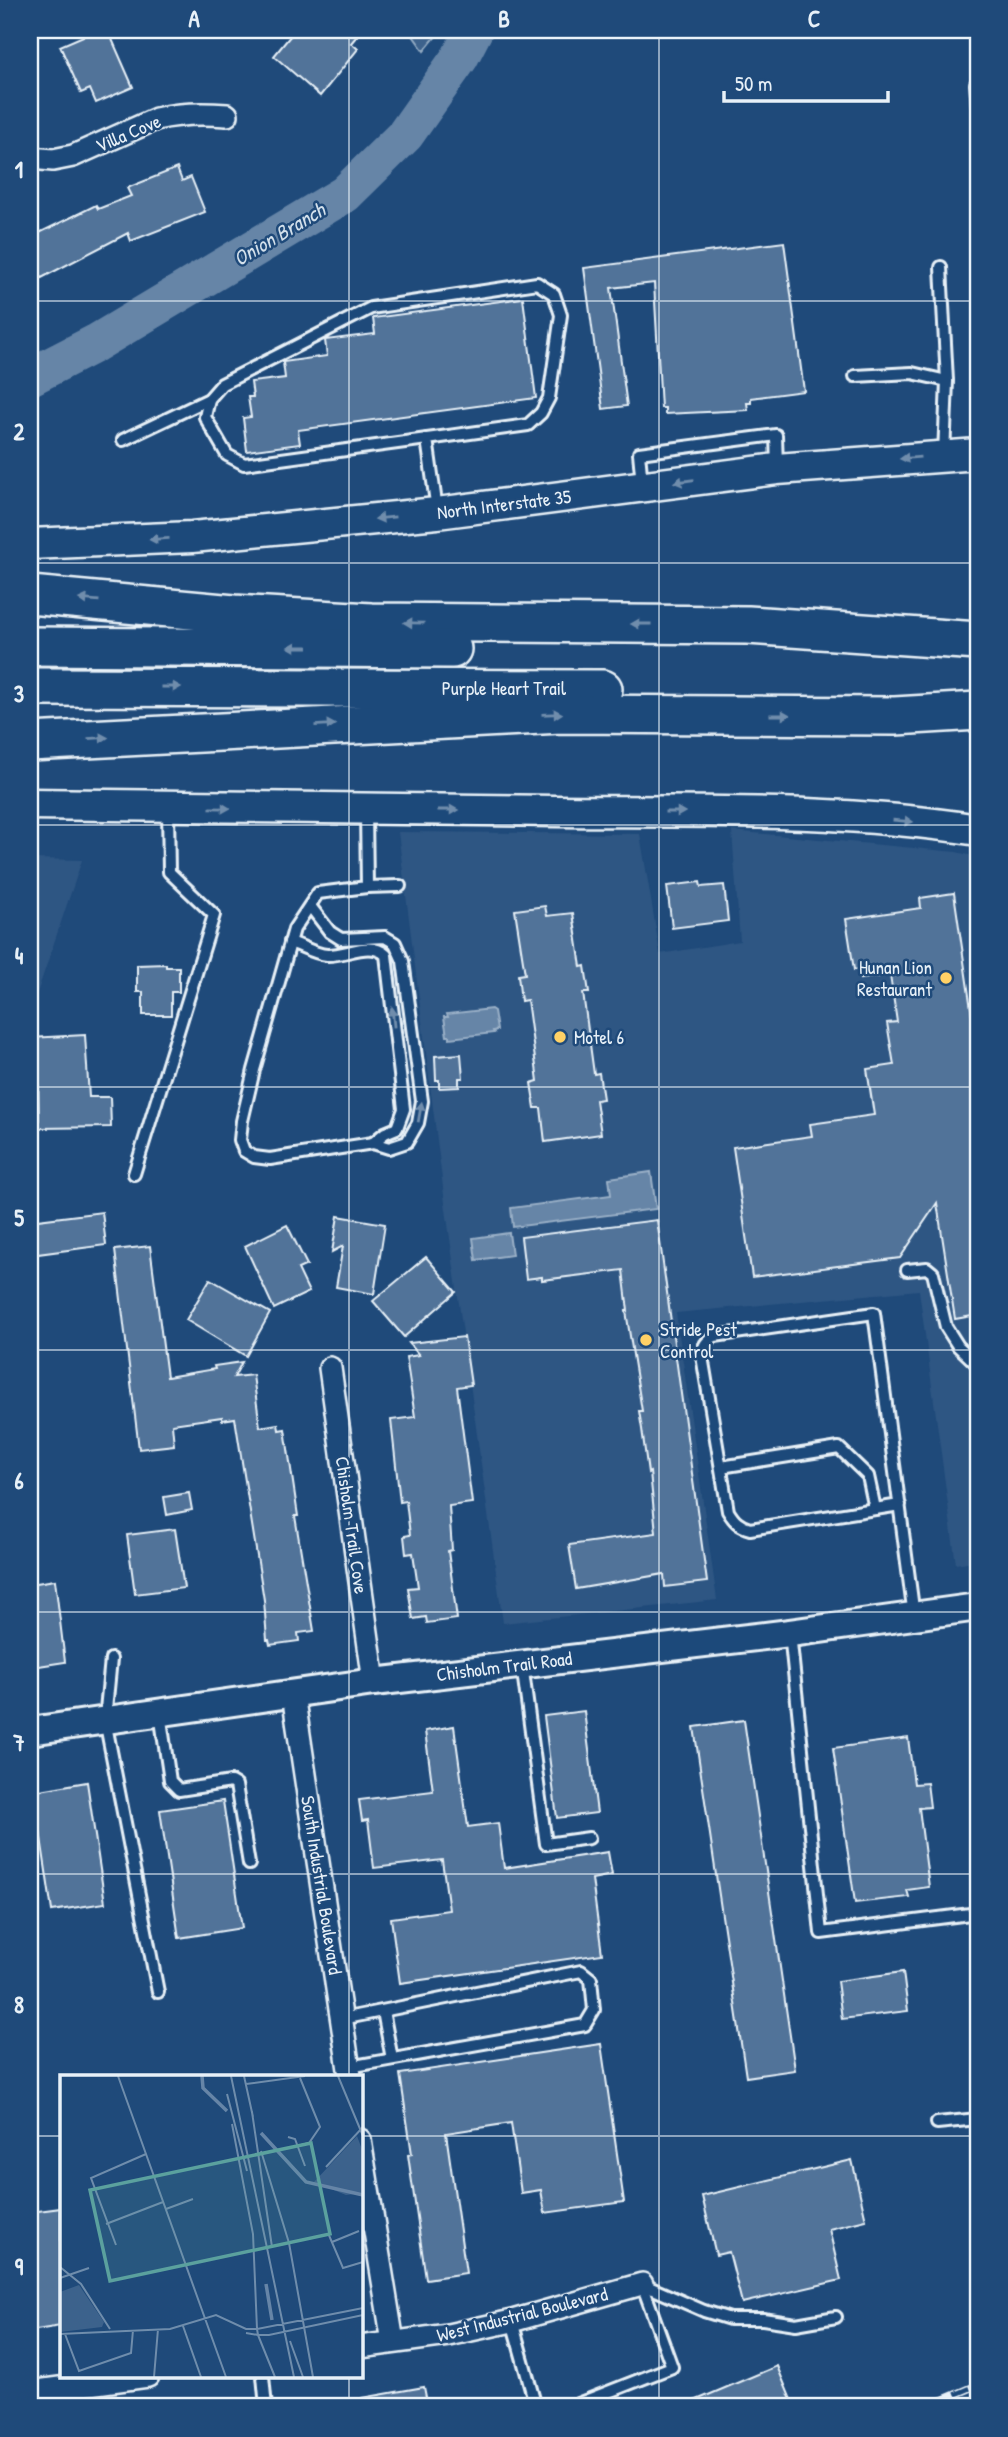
<svg xmlns="http://www.w3.org/2000/svg" width="1008" height="2437" font-family="'Patrick Hand',sans-serif">
  <style>
    .built { fill: #2e5683 }
    .green { fill: #3c628c; stroke: #92aac2; stroke-width: 2 }
    .water { fill: #6685a7; stroke: #9ab0c7; stroke-width: 2 }
    .lines { fill: none; stroke-linecap: round; stroke-linejoin: round }
    .river { stroke: #6685a7; stroke-width: 38 }
    .building { fill: #517399; stroke: #e8f1f8; stroke-width: 2 }
    .service-casing { stroke: #e8f1f8; stroke-width: 16 }
    .minor-casing { stroke: #e8f1f8; stroke-width: 26 }
    .tertiary-casing { stroke: #e8f1f8; stroke-width: 32 }
    .secondary-casing { stroke: #e8f1f8; stroke-width: 35 }
    .motorway-casing { stroke: #e8f1f8; stroke-width: 42 }
    .service { stroke: #1f4a7a; stroke-width: 10 }
    .minor { stroke: #1f4a7a; stroke-width: 21 }
    .tertiary { stroke: #1f4a7a; stroke-width: 26 }
    .secondary { stroke: #1f4a7a; stroke-width: 30 }
    .motorway { stroke: #1f4a7a; stroke-width: 37 }
    .rail-casing { stroke: #e8f1f8; stroke-width: 8 }
    .rail { stroke: #1f4a7a; stroke-width: 5; stroke-dasharray: 16; stroke-linecap: butt }
    .oneway { fill: #6f8dac }
    .grid { fill: none; stroke: #e8f1f8; stroke-width: 2; stroke-opacity: 0.55 }
    .poi-dot { fill: #ffd166; stroke: #1f4a7a; stroke-width: 2.5 }
    .labels { text-anchor: middle; dominant-baseline: central; stroke-width: 5; stroke-linejoin: round; paint-order: stroke }
    .street-label { font-size: 19px; fill: #e8f1f8; stroke: #1f4a7a }
    .poi-label { font-size: 19px; fill: #e8f1f8; stroke: #1f4a7a; text-anchor: start }
    .water-label { font-size: 21px; font-style: italic; fill: #d4e1ec; stroke: #1f4a7a }
    .inset-river { fill: none; stroke: #6685a7; stroke-width: 3.5 }
    .inset-road { fill: none; stroke: #6f8dac; stroke-width: 2 }
    .view { fill: #5ba19e; fill-opacity: 0.15; stroke: #5ba19e; stroke-width: 3.5 }
    .inset-edge { fill: none; stroke: #e8f1f8; stroke-width: 3.5 }
    .neatline { fill: none; stroke: #e8f1f8; stroke-width: 2.5 }
    .grid-label { font-size: 23px; text-anchor: middle; font-weight: bold; fill: #e8f1f8 }
  </style>
  <rect width="100%" height="100%" fill="#1f4a7a"/>
  <filter id="ink" filterUnits="userSpaceOnUse"><feTurbulence type="fractalNoise" baseFrequency=".0143" numOctaves="2"/><feDisplacementMap in="SourceGraphic" scale="14" xChannelSelector="R" yChannelSelector="G"/><feConvolveMatrix kernelMatrix="1 2 1 2 8 2 1 2 1" color-interpolation-filters="sRGB"/></filter>
  <g filter="url(#ink)">
    <g class="built">
      <polygon points="732,831 956,852 978,857 978,1560 956,1564 919,1290 676,1313 717,1600 503,1623 444,1195 398,832 640,834 660,954 740,941"/>
      <polygon points="30,859 82,860 30,1014"/>
    </g>
    <polygon class="green" points="409,30 441,30 424,51"/>
    <g class="water">
      <polygon points="491,1009 494,1011 497,1030 493,1031 494,1033 450,1038 450,1036 447,1036 444,1017 448,1017 447,1014"/>
      <polygon points="651,1172 656,1209 513,1227 511,1208 611,1195 609,1178"/>
      <polygon points="509,1233 512,1255 476,1260 473,1238"/>
    </g>
    <g class="lines">
      <polyline class="river" points="30,377 96,343 345,194 405,135 460,57 474,30"/>
    </g>
    <g class="building">
      <polygon points="97,30 108,30 133,87 96,103 90,89 81,93 60,46"/>
      <polygon points="295,30 362,30 351,43 358,49 320,96 274,56"/>
      <polygon points="177,168 182,181 191,177 205,212 131,241 128,233 30,284 30,234 31,237 96,205 98,209 131,196 127,188"/>
      <polygon points="784,242 804,391 751,398 751,403 747,403 748,410 665,414 665,408 661,408 654,283 611,288 627,406 603,409 584,268"/>
      <polygon points="523,298 536,398 298,430 300,444 247,451 243,418 251,417 248,397 253,397 251,382 285,378 283,362 327,356 325,340 375,334 373,318"/>
      <polygon points="700,882 701,887 724,885 728,921 672,928 667,886"/>
      <polygon points="954,893 978,1057 978,1315 955,1319 937,1203 900,1258 752,1277 733,1147 812,1136 810,1124 874,1115 867,1069 894,1065 887,1023 897,1022 890,975 860,979 859,969 854,970 846,919 921,908 920,898"/>
      <polygon points="545,906 547,916 573,913 581,967 585,966 589,993 583,993 594,1074 599,1073 603,1099 596,1100 601,1134 545,1142 541,1108 535,1108 531,1083 538,1081 527,1000 521,1001 518,975 525,974 515,910"/>
      <polygon points="166,964 166,967 179,967 179,992 171,992 171,1015 143,1015 143,992 137,992 137,965"/>
      <polygon points="85,1035 89,1097 110,1097 111,1127 39,1128 38,1069 30,1070 30,1038"/>
      <polygon points="461,1054 463,1078 459,1078 459,1087 439,1088 439,1080 436,1080 435,1056"/>
      <polygon points="102,1212 106,1245 30,1255 30,1221"/>
      <polygon points="338,1216 385,1224 374,1294 336,1287 343,1246 332,1252"/>
      <polygon points="657,1220 707,1582 665,1587 664,1574 576,1589 569,1545 656,1533 650,1472 648,1473 642,1429 639,1411 642,1411 626,1311 628,1311 623,1270 542,1280 542,1277 526,1279 521,1237"/>
      <polygon points="287,1225 307,1265 298,1269 309,1292 274,1309 245,1246"/>
      <polygon points="150,1246 167,1377 215,1369 214,1366 242,1362 234,1377 253,1375 260,1427 278,1424 279,1430 285,1429 298,1516 295,1516 314,1631 298,1633 299,1641 270,1645 269,1640 267,1640 264,1600 235,1418 222,1420 222,1417 172,1424 174,1445 139,1449 115,1250"/>
      <polygon points="426,1257 456,1292 404,1337 373,1301"/>
      <polygon points="210,1279 270,1313 246,1356 186,1320"/>
      <polygon points="464,1337 471,1385 457,1387 472,1503 449,1506 452,1550 448,1551 457,1619 427,1623 426,1617 413,1619 408,1588 418,1587 413,1553 406,1554 404,1536 410,1535 406,1501 400,1502 391,1420 415,1417 406,1357 419,1355 409,1343"/>
      <polygon points="189,1493 192,1510 167,1515 164,1497"/>
      <polygon points="175,1529 184,1588 135,1594 127,1535"/>
      <polygon points="55,1580 65,1662 32,1667 30,1584"/>
      <polygon points="584,1711 597,1813 557,1818 544,1716"/>
      <polygon points="744,1720 795,2070 746,2077 694,1727"/>
      <polygon points="454,1726 468,1827 498,1823 504,1868 608,1852 612,1875 592,1879 602,1954 400,1983 391,1918 449,1910 442,1860 374,1868 368,1820 362,1821 359,1800 433,1791 425,1731"/>
      <polygon points="908,1738 914,1784 927,1783 930,1807 919,1808 929,1887 907,1890 909,1897 855,1903 833,1748"/>
      <polygon points="87,1782 105,1903 52,1911 34,1791"/>
      <polygon points="223,1801 242,1928 179,1938 160,1810"/>
      <polygon points="903,1972 908,2011 842,2019 837,1981"/>
      <polygon points="601,2044 624,2202 545,2213 541,2190 521,2193 511,2123 446,2133 466,2273 426,2279 408,2155 412,2154 400,2074"/>
      <polygon points="852,2160 866,2220 829,2229 841,2280 742,2303 729,2252 716,2255 702,2196"/>
      <polygon points="61,2208 61,2326 30,2331 30,2243 33,2242 30,2212"/>
      <polygon points="777,2366 794,2407 680,2407"/>
      <polygon points="424,2387 428,2407 363,2407 362,2398"/>
    </g>
    <g class="lines">
      <g class="service-casing">
        <g id="service">
          <polyline points="978,84 976,84 978,107"/>
          <polyline points="978,248 978,258"/>
          <polyline points="941,267 947,381 944,455"/>
          <polyline points="855,376 912,373 947,381"/>
          <polyline points="209,399 205,417 227,455 244,464 427,439"/>
          <polyline points="123,440 209,399 222,384 371,308 537,283 554,294 561,315 549,398 541,413 528,425 427,439 437,510"/>
          <polyline points="642,484 639,453 776,435 777,467"/>
          <polyline points="367,887 400,886"/>
          <polyline points="310,906 330,932 341,939 385,937 395,943 403,961 422,1101 418,1123 407,1142 389,1148 373,1143 270,1159 254,1157 244,1151 240,1140 242,1121 254,1070 294,929 318,893 367,887 366,810"/>
          <path d="M290,942C302,946 315,954 327,955C346,956 370,940 386,955L404,1109L397,1128L385,1133L373,1143"/>
          <polyline points="134,1174 214,915 169,872 168,809"/>
          <polyline points="907,1270 927,1268 933,1273 946,1327 958,1346 978,1365"/>
          <polyline points="721,1467 839,1448 868,1476 875,1509"/>
          <path d="M900,1505L750,1529C739,1526 734,1521 728,1511L702,1356C703,1346 706,1341 715,1336L874,1313L914,1616"/>
          <polyline points="790,1633 821,1933 978,1913"/>
          <polyline points="111,1659 105,1720 158,1992"/>
          <polyline points="522,1664 546,1844 589,1838"/>
          <polyline points="160,1713 170,1781 179,1790 231,1782 236,1785 249,1864"/>
          <polyline points="383,2011 392,2059"/>
          <polyline points="342,2019 581,1971 591,1979 594,2010 585,2025 349,2067"/>
          <polyline points="937,2123 978,2119"/>
          <polyline points="642,2284 704,2311 730,2319 763,2319 796,2324 836,2317"/>
          <polyline points="512,2321 536,2407"/>
          <polyline points="263,2376 266,2407"/>
          <polyline points="570,2407 672,2367 642,2284"/>
        </g>
      </g>
      <g class="minor-casing">
        <g id="minor">
          <path d="M30,158L53,160L73,156L156,119C180,113 202,113 227,115"/>
          <polyline points="330,1368 374,1682"/>
          <polyline points="293,1694 350,2076"/>
          <polyline points="360,2140 393,2342"/>
          <polyline points="360,2347 448,2335 512,2321 642,2284"/>
          <polyline points="30,2392 148,2376"/>
        </g>
      </g>
      <g class="tertiary-casing">
        <polyline id="tertiary" points="30,1731 374,1682 790,1633 978,1607"/>
      </g>
      <g class="secondary-casing">
        <g id="secondary">
          <polyline points="30,544 192,537 437,513 777,469 978,454"/>
          <path d="M30,804C205,807 380,810 555,811C696,812 839,808 978,830"/>
        </g>
      </g>
      <g class="motorway-casing">
        <g id="motorway">
          <polyline points="30,595 234,614 371,622 748,625 978,641"/>
          <polyline points="30,646 452,649"/>
          <polyline points="30,687 603,689"/>
          <polyline points="30,742 561,714 895,716 978,711"/>
        </g>
      </g>
      <use href="#service" class="service"/>
      <use href="#minor" class="minor"/>
      <use href="#tertiary" class="tertiary"/>
      <use href="#secondary" class="secondary"/>
      <use href="#motorway" class="motorway"/>
      <g class="rail-casing">
        <polyline id="rail" points="926,2407 978,2385"/>
      </g>
      <use href="#rail" class="rail"/>
    </g>
    <defs><path id="oneway-solid" d="M-6-.8H1V-3.2L6.5 0L1 3.2V.8H-6Z" transform="scale(1.75)"/></defs>
    <g class="oneway">
      <use href="#oneway-solid" transform="translate(910 458) rotate(175)"/>
      <use href="#oneway-solid" transform="translate(684 481) rotate(172)"/>
      <use href="#oneway-solid" transform="translate(385 518) rotate(174)"/>
      <use href="#oneway-solid" transform="translate(159 539) rotate(177)"/>
      <use href="#oneway-solid" transform="translate(89 600) rotate(-175)"/>
      <use href="#oneway-solid" transform="translate(414 623) rotate(-179)"/>
      <use href="#oneway-solid" transform="translate(641 624) rotate(-180)"/>
      <use href="#oneway-solid" transform="translate(298 647) rotate(-180)"/>
      <use href="#oneway-solid" transform="translate(171 687)"/>
      <use href="#oneway-solid" transform="translate(552 714) rotate(-2)"/>
      <use href="#oneway-solid" transform="translate(780 715)"/>
      <use href="#oneway-solid" transform="translate(325 725) rotate(-3)"/>
      <use href="#oneway-solid" transform="translate(98 738) rotate(-3)"/>
      <use href="#oneway-solid" transform="translate(220 808) rotate(1)"/>
      <use href="#oneway-solid" transform="translate(448 810)"/>
      <use href="#oneway-solid" transform="translate(675 812)"/>
      <use href="#oneway-solid" transform="translate(903 821) rotate(5)"/>
      <use href="#oneway-solid" transform="translate(393 1017) rotate(-96)"/>
      <use href="#oneway-solid" transform="translate(420 1112) rotate(-80)"/>
    </g>
  </g>
  <path class="grid" d="M349,30V2076M659,30V2407M30,301H978M30,563H978M30,825H978M30,1087H978M30,1350H978M30,1612H978M30,1874H978M30,2136H61M360,2136H978M349,2376V2407"/>
  <g class="poi-dot">
    <circle cx="946" cy="978" r="7"/>
    <circle cx="560" cy="1037" r="7"/>
    <circle cx="646" cy="1340" r="7"/>
  </g>
  <g class="labels">
    <g class="street-label">
      <text transform="translate(128 133) rotate(-23)">Villa Cove</text>
      <text transform="translate(504 504) rotate(-7)">North Interstate 35</text>
      <text x="504" y="688">Purple Heart Trail</text>
      <text transform="translate(352 1525) rotate(82)">Chisholm Trail Cove</text>
      <text transform="translate(504 1666) rotate(-7)">Chisholm Trail Road</text>
      <text transform="translate(322 1885) rotate(81)">South Industrial Boulevard</text>
      <text transform="translate(522 2314) rotate(-14)">West Industrial Boulevard</text>
    </g>
    <g class="poi-label">
      <text x="932" y="967" text-anchor="end">Hunan Lion<tspan x="932" dy="22">Restaurant</tspan></text>
      <text x="574" y="1037">Motel 6</text>
      <text x="660" y="1329">Stride Pest<tspan x="660" dy="22">Control</tspan></text>
    </g>
    <g class="water-label">
      <text transform="translate(279 234) rotate(-31)">Onion Branch</text>
    </g>
  </g>
  <g transform="translate(60 2075)">
    <rect width="303" height="303" fill="#1f4a7a"/>
    <path d="M297,61L303,77V118L286,120L254,107ZM19,210L44,247L42,252L0,257V217Z" fill="#3c628c"/>
    <path class="inset-river" d="M142,1L143,13L167,36M201,58L246,107L303,120M206,209L212,245"/>
    <path class="inset-road" d="M58,1L166,302M171,1L234,302M184,1L193,42M278,1L303,61M186,9L245,1M167,19L187,96M192,37L212,172M228,62L235,64L245,91M237,71L249,68L260,52L240,3M201,76L229,168L253,302M266,92L303,52M106,134L133,124M46,149L103,127M268,158L283,193L303,187M272,167L299,156M56,170L31,103L86,79M0,192L21,209L50,254M0,203L29,193M303,233L197,254L198,260H209L303,240M123,251L141,302M186,258L198,260L215,302M0,259L110,254L156,240L186,254H197L193,159L172,49M5,259L19,296L71,278L73,255M230,266L243,302M94,302L98,254"/>
    <path class="view" d="M251,68L270,159L50,206L30,115Z"/>
    <rect width="303" height="303" class="inset-edge"/>
  </g>
  <rect width="1008" height="2437" fill="none" stroke="#1f4a7a" stroke-width="77"/>
  <path d="M724 91v10h164v-10" fill="none" stroke="#e8f1f8" stroke-width="3.5"/>
  <text x="735" y="91" font-size="21" fill="#e8f1f8" stroke="#1f4a7a" stroke-width="5" paint-order="stroke">50 m</text>
  <rect x="38" y="38" width="932" height="2360" class="neatline"/>
  <g class="grid-label">
    <text x="194" y="27">A</text>
    <text x="504" y="27">B</text>
    <text x="814" y="27">C</text>
    <text x="19" y="178">1</text>
    <text x="19" y="440">2</text>
    <text x="19" y="702">3</text>
    <text x="19" y="964">4</text>
    <text x="19" y="1226">5</text>
    <text x="19" y="1489">6</text>
    <text x="19" y="1751">7</text>
    <text x="19" y="2013">8</text>
    <text x="19" y="2275">9</text>
  </g>
</svg>
